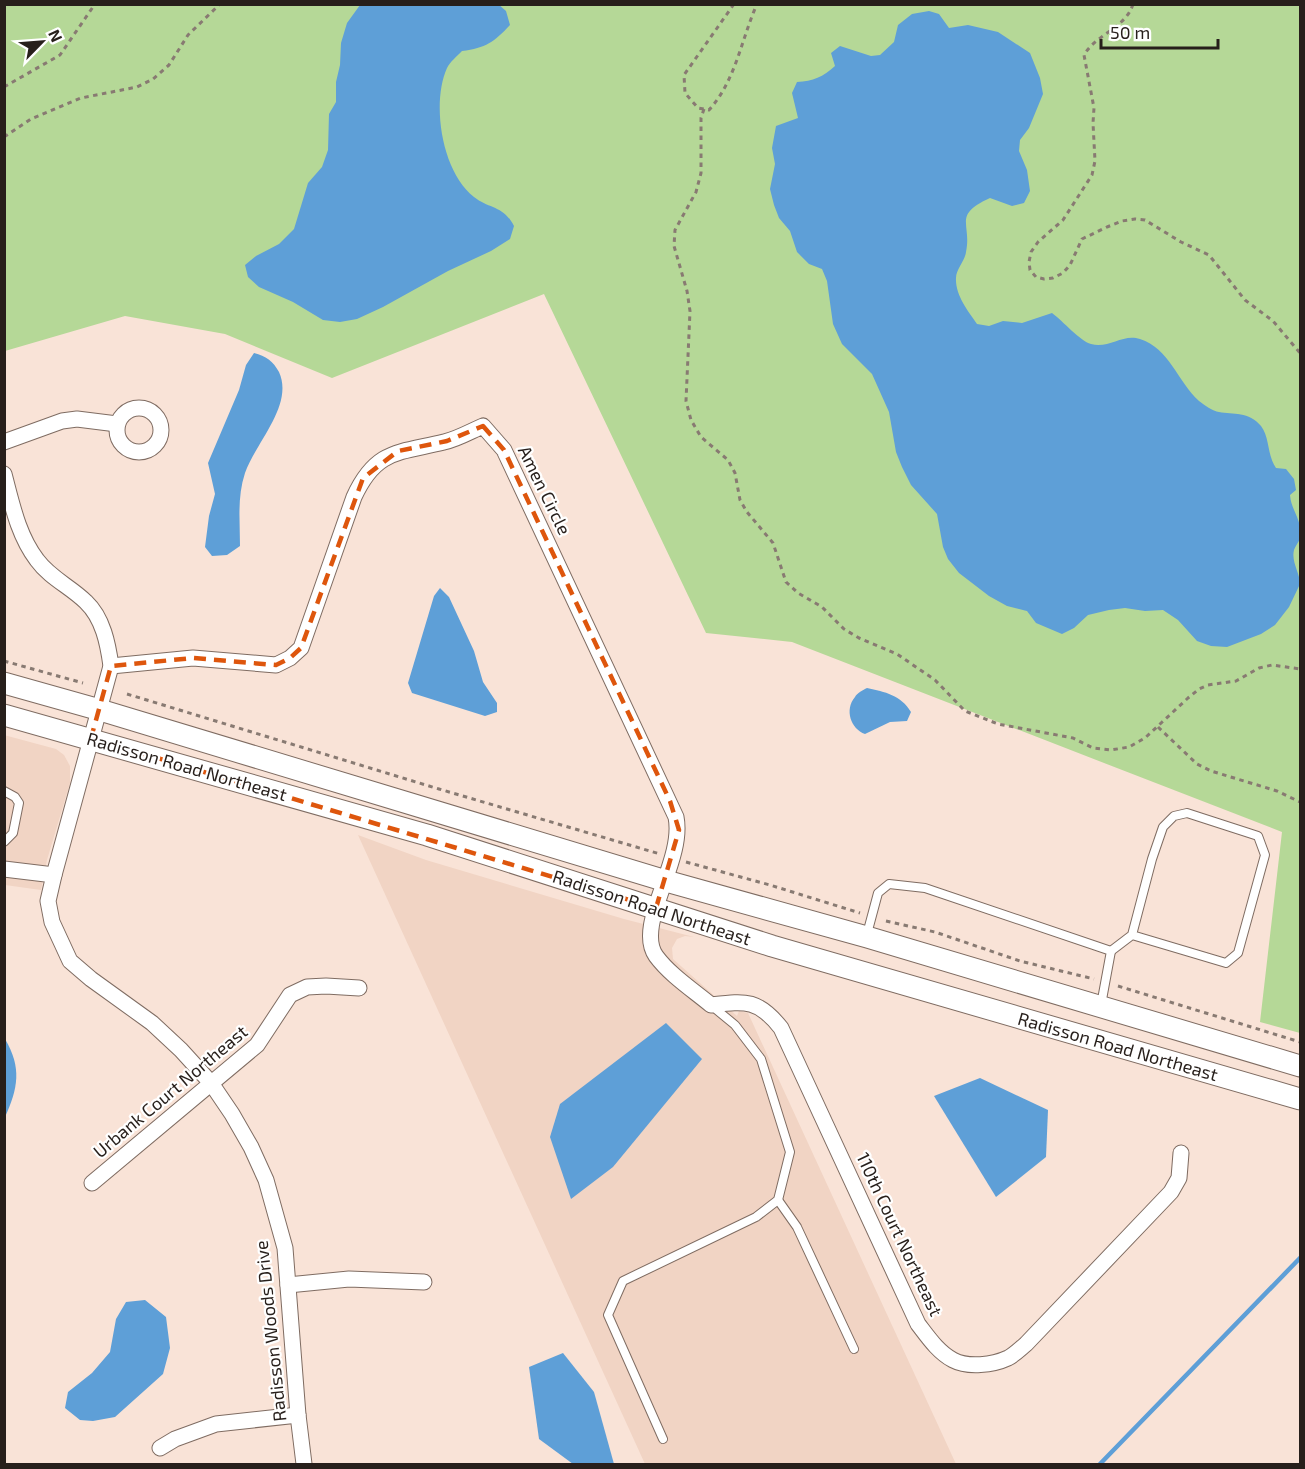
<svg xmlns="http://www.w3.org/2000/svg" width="1305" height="1469" font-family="'Exo 2',sans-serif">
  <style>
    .built { fill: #f1d4c4 }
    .green { fill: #b5d897 }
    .water { fill: #5e9fd7 }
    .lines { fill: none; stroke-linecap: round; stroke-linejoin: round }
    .stream { stroke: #5e9fd7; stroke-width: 4.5 }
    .service-casing { stroke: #7f6c62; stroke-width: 10 }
    .minor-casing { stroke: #7f6c62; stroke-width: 17 }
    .secondary-casing { stroke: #7f6c62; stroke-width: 23 }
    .path { stroke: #887a72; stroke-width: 3; stroke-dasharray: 4.5 4.5; stroke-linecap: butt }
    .service { stroke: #fff; stroke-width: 8 }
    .minor { stroke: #fff; stroke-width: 15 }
    .secondary { stroke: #fff; stroke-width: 21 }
    .marked { fill: none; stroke: #de560d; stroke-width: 4.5; stroke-dasharray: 12 8; stroke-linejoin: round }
    .labels { text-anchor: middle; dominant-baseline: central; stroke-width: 4.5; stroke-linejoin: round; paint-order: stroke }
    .street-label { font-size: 18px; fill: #271f1b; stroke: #fff }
  </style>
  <rect width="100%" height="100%" fill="#f9e3d7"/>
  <g class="built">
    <polygon points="4,735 56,749 64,755 70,766 70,783 47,860 41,890 5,885"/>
    <polygon points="358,835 426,860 624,919 694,937 685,936 677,939 672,948 673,959 737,1016 739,1011 748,1013 956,1464 645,1464"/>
  </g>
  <polygon class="green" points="5,5 1300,5 1300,1033 1260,1022 1282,832 792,642 706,633 544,294 332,378 225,334 125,316 5,351"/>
  <g class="water">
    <path d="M498,4L506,11L510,25C494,42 486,48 462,51C457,56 450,62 447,68C431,104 442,172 474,197C489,209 503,205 514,226L510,239L491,251L448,271L383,307L357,319L340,322L323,320L293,302L259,287L248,277L245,265L256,256L279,244L294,229L308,183L322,167L328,150L329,114L336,102V82L340,65L341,43L347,23L360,5Z"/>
    <path d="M929,11L939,14L949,28L968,25L998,32L1030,53L1040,78L1043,94L1029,128L1020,140L1019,151L1027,170L1030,191L1024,203L1012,206L990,198C952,215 972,224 966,252C965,261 956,269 956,278C955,295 968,311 977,324L989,326L1003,321L1022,323L1052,313C1063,321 1080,341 1091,344C1109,349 1123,333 1140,339C1169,348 1178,382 1199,401C1204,405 1213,411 1219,412C1233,415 1249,411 1261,426C1270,438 1267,455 1276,468L1286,469L1294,479L1296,490L1290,495C1291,508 1298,515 1300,527C1303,540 1297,542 1294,550C1291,562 1300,573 1300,584L1289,607L1275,625L1261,634L1227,647L1211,646L1197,641L1178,620L1163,610L1145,611L1125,608L1109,610L1088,615L1074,628L1062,634L1036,623L1027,611L1007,606L989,596L959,573L948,559L943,547L937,514L911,485L902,467L896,452L889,412L872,374L842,344L833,324L827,281L822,269L809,264L797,252L790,231L779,218L774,205L770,189L775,164L772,148L776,126L798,118L792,93L797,82C813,81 823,77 835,66L831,53L840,46L871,56L880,55L894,42L898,25L912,14Z"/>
    <path d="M254,353C266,356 273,361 279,372C294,405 256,442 245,473C237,497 240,521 240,546L227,555L212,556L205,547L209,516L215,494L208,463L239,390L246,365Z"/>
    <polygon points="440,588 449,597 474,651 483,682 497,703 497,712 485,716 412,693 408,683 434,596"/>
    <path d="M867,688C885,692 901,695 911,712L907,721L890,722L865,734C851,729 844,710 855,697C857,693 863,690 867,688Z"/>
    <polygon points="666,1023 702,1059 613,1167 571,1199 550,1137 560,1104"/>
    <path d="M5,1039C22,1068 18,1088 5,1117Z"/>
    <polygon points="980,1078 1048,1110 1046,1157 996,1197 934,1096"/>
    <polygon points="145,1300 166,1317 170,1348 163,1374 115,1417 93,1421 80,1420 65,1408 68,1392 92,1373 110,1352 116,1319 126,1302"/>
    <polygon points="563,1353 594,1392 614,1464 573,1464 539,1439 529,1367"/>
  </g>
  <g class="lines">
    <polyline class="stream" points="1100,1464 1300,1258"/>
    <g class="service-casing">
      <g id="service">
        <polyline points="4,791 15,797 19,803 13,833 4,842"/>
        <polyline points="867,934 878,893 889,884 925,888 1111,951 1101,1005"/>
        <polyline points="1111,951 1132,935 1152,859 1163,827 1174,816 1187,813 1258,836 1265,855 1238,953 1226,963 1132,935"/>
        <polyline points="778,1200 797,1227 854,1349"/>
        <polyline points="663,1439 608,1315 623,1281 756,1217 778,1200 790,1152 761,1059 735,1025 712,1006"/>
      </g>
    </g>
    <g class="minor-casing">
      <g id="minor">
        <circle cx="139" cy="430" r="22"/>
        <polyline points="4,442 62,421 77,419 117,424"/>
        <path d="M4,474C12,504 18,535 37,560C50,578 71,587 86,602C103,618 108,644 111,666L54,875L48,901L52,922L70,961L91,979L152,1023L181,1050L211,1083L232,1114L251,1147L266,1180L285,1248L298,1415L304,1464"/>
        <path d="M111,666L193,658L276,665L290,658L301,648L354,497C376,449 399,453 444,442C458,439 471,431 483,426L504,450L676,817C685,861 634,925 656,956C670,975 693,990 711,1005C746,1001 758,999 781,1028L918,1324C928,1337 938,1352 953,1360C968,1368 993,1365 1008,1358C1014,1355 1020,1349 1026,1344L1171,1192L1179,1178L1181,1153"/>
        <polyline points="4,869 54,875"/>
        <polyline points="92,1183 257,1045 290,995 307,987 326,986 359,988"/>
        <polyline points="288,1285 349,1279 424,1282"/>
        <polyline points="160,1448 175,1439 216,1424 298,1415"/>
      </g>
    </g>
    <g class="secondary-casing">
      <g id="secondary">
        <polyline points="4,683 100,710 666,881 867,937 1300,1066"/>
        <polyline points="4,715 427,835 772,946 1300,1099"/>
      </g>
    </g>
    <g class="path">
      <path d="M734,4L684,75L685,93L698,108L709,110C736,80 741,40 757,4"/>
      <path d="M1133,4C1126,28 1096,34 1084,55L1094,108L1093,123L1095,161L1092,175L1063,220L1038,242L1031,252L1029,262L1030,270L1036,277L1044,279L1053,278L1063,273L1070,265L1082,239L1107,227L1122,221L1135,219L1145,220L1181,242L1209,255L1245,300L1273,321L1300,353"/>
      <polyline points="4,87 60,55 95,4"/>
      <polyline points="704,109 701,118 701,173 696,192 675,230 674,246 687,291 690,311 686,401 691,420 701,437 728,460 735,473 740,500 747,512 773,543 786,582 798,593 822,607 844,629 859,638 897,654 935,680 965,711 998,724 1073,738 1093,748 1111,750 1129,747 1145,738 1188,698 1199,689 1208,685 1236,681 1259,668 1272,665 1300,669"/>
      <polyline points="4,137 31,119 81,98 137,87 153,79 169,65 188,35 220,4"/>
      <polyline points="4,661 83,683"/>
      <polyline points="127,694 439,789 660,854"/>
      <polyline points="1158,727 1197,764 1211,771 1277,791 1300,802"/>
      <polyline points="686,862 770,885 860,913"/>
      <polyline points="886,921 935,932 1020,961 1094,979"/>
      <polyline points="1118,986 1300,1042"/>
    </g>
    <use href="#service" class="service"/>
    <use href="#minor" class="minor"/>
    <use href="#secondary" class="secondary"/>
  </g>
  <path class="marked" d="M483,426L504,450L670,801L679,830L656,908L91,738L111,666L193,658L276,665L290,658L301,648L363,478L398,451L447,441Z"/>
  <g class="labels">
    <g class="street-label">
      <text transform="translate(545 490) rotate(64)">Amen Circle</text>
      <text transform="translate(187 766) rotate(16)">Radisson Road Northeast</text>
      <text transform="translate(652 907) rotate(18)">Radisson Road Northeast</text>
      <text transform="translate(1118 1046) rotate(16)">Radisson Road Northeast</text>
      <text transform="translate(170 1091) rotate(-40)">Urbank Court Northeast</text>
      <text transform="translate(900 1234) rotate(65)">110th Court Northeast</text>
      <text transform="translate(270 1331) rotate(-96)">Radisson Woods Drive</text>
    </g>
  </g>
  <rect width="1305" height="1469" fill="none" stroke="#271f1b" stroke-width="12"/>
  <g transform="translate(42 42) rotate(65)" stroke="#ffffff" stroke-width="4.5" paint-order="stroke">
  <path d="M0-4.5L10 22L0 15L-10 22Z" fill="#271f1b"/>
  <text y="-9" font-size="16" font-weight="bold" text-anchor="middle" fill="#271f1b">N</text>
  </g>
  <path d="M1101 39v9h117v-9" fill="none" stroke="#271f1b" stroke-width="3"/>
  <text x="1110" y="39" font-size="18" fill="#271f1b" stroke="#ffffff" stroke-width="4.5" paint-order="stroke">50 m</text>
</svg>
